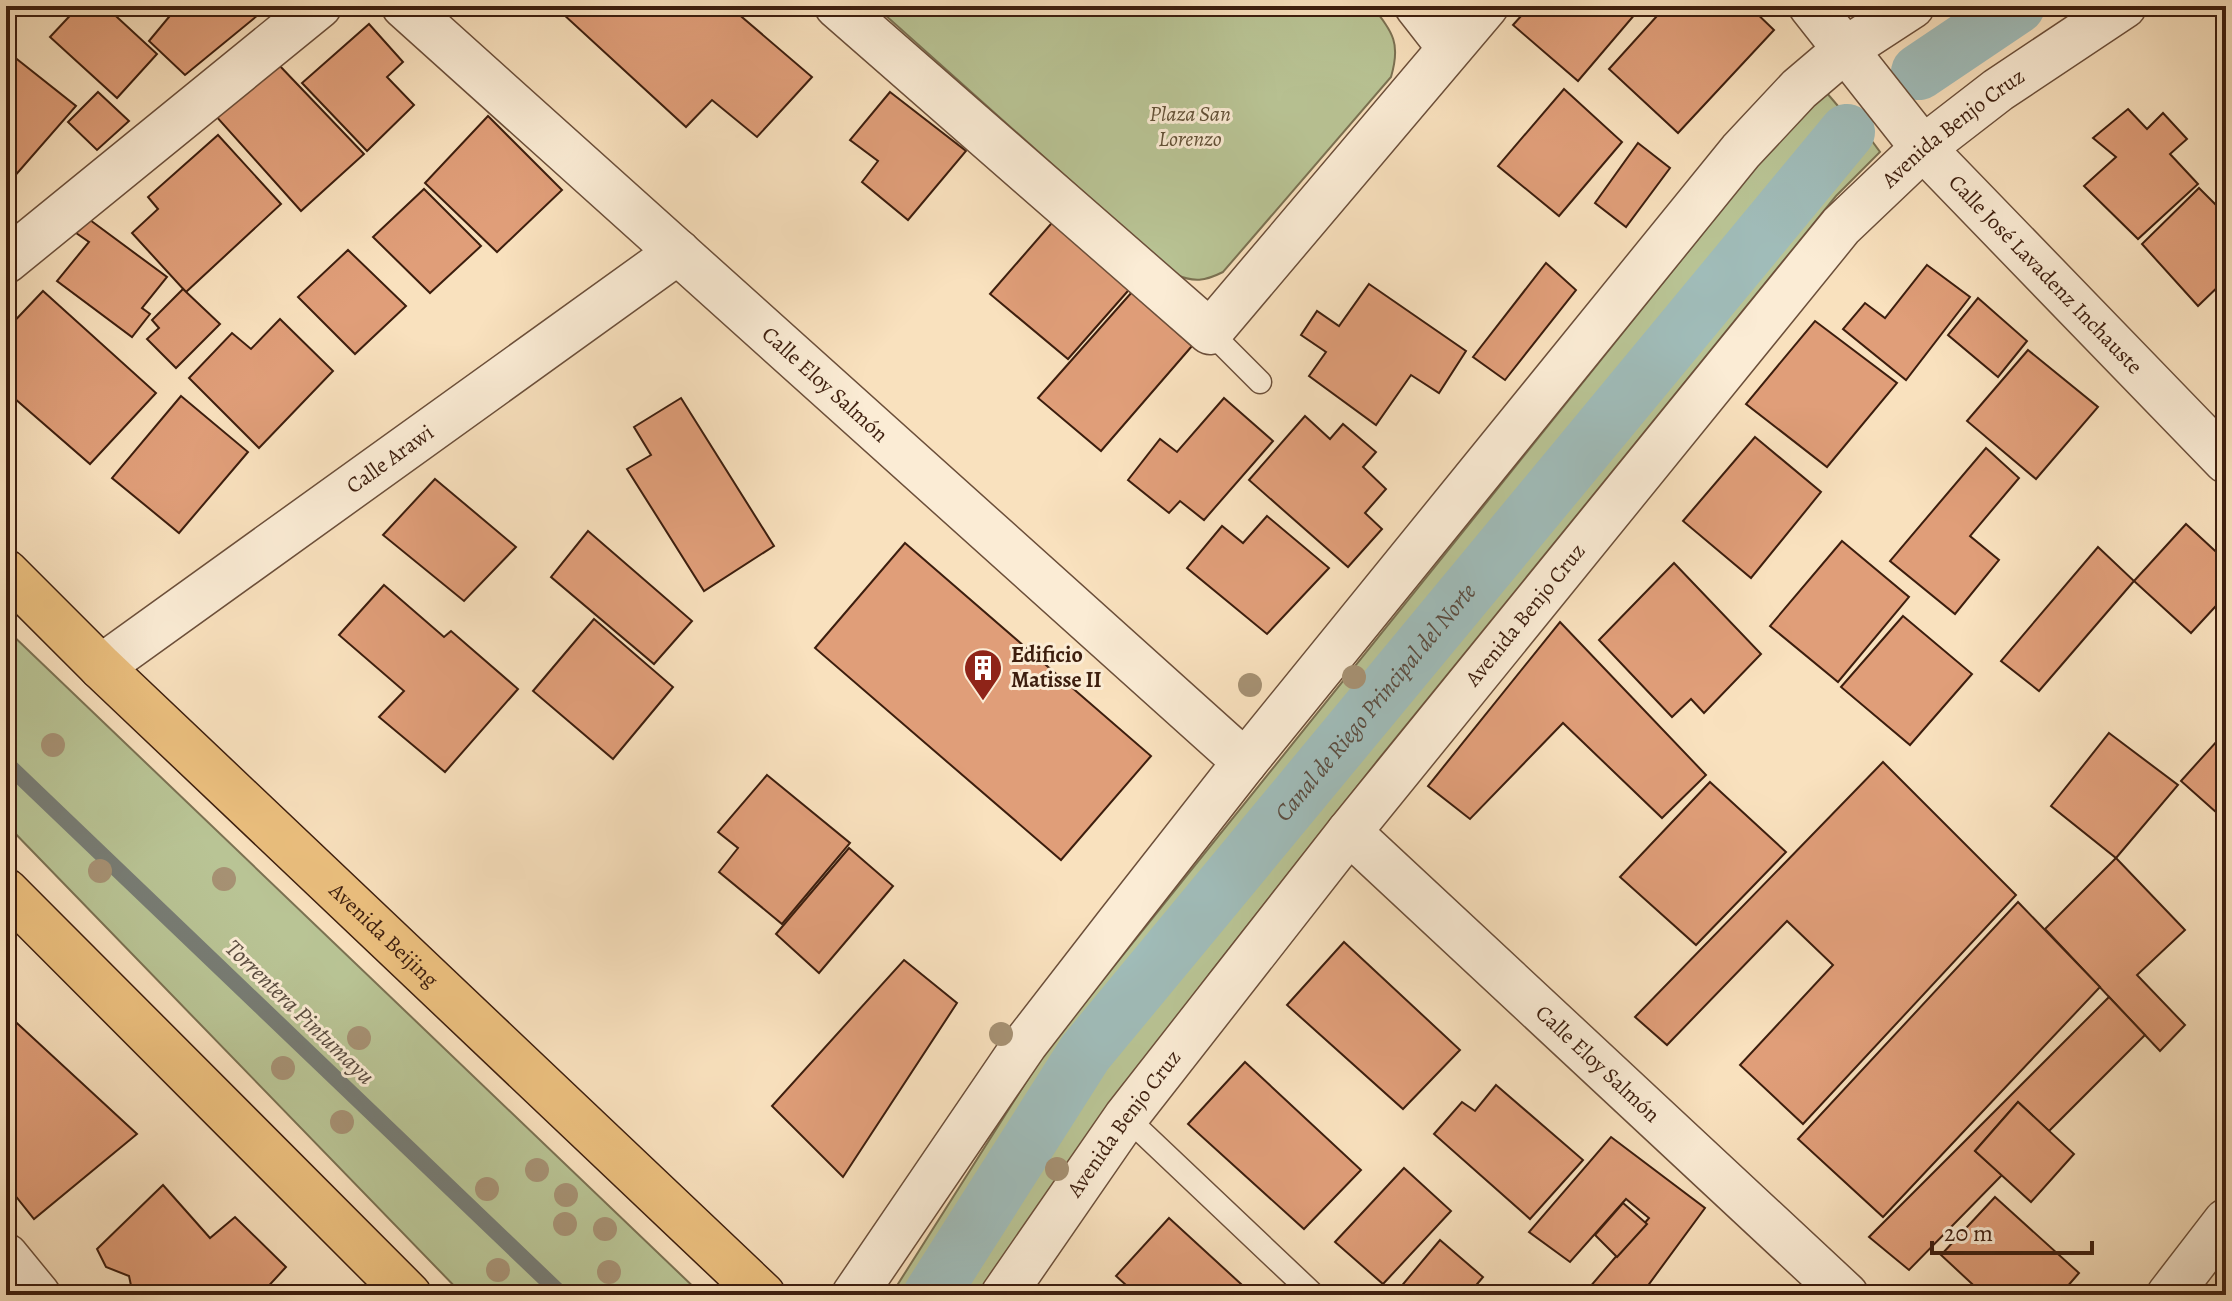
<svg xmlns="http://www.w3.org/2000/svg" width="2232" height="1301" font-family="Alegreya,serif">
  <style>
    .green { fill: #b9c495; stroke: #7b7152; stroke-width: 2 }
    .lines { fill: none; stroke-linecap: round; stroke-linejoin: round }
    .stream { stroke: #787d75; stroke-width: 16 }
    .canal { stroke: #a0bcb9; stroke-width: 56 }
    .building { fill: #e09e79; stroke: #3d1e0e; stroke-width: 2 }
    .service-casing { stroke: #6c4f3a; stroke-width: 25 }
    .minor-casing { stroke: #6c4f3a; stroke-width: 47 }
    .tertiary-casing { stroke: #6c4f3a; stroke-width: 47 }
    .primary-casing { stroke: #3d1e0e; stroke-width: 47 }
    .service { stroke: #fbecd5; stroke-width: 22 }
    .minor { stroke: #fbecd5; stroke-width: 44 }
    .tertiary { stroke: #fbecd5; stroke-width: 44 }
    .primary { stroke: #ecc07f; stroke-width: 44 }
    .tree { fill: #a69173 }
    .labels { text-anchor: middle; dominant-baseline: central; stroke-width: 6; stroke-linejoin: round; paint-order: stroke }
    .park-label { font-size: 22px; font-style: italic; fill: #625036; stroke: #fbecd5 }
    .street-label { font-size: 22px; fill: #3d1e0e; stroke: #fbecd5 }
    .poi-label { font-size: 22px; font-weight: bold; fill: #3d1e0e; stroke: #fbecd5; text-anchor: start }
    .water-label { font-size: 24px; font-style: italic; fill: #5b4d41; stroke: #fbecd5 }
  </style>
  <rect width="100%" height="100%" fill="#f9e1be"/>
  <filter id="stains"><feTurbulence type="fractalNoise" baseFrequency=".0025" numOctaves="4"/><feColorMatrix values="0 0 0 0 .2 0 0 0 0 .09 0 0 0 0 .02 0 0 0 .5 -.17"/></filter>
  <radialGradient id="worn" r=".72"><stop offset=".6" stop-color="#630" stop-opacity="0"/><stop offset="1" stop-color="#630" stop-opacity=".3"/></radialGradient>
  <g class="green">
    <path d="M875,6H1372C1393,33 1401,43 1391,77L1223,272C1205,281 1194,283 1175,274Z"/>
    <polygon points="1826,92 1844,113 1319,741 1079,1041 1042,1090 915,1295 891,1295 1045,1052 1768,152"/>
    <polygon points="1872,141 1880,152 1836,196 1378,760 1210,973 1101,1121 981,1295 962,1295 1101,1072 1376,730 1805,211"/>
    <polygon points="6,629 702,1295 463,1295 6,824"/>
  </g>
  <g class="lines">
    <polyline class="stream" points="6,763 562,1295"/>
    <g class="canal">
      <polyline points="1919,72 2017,6"/>
      <path id="s1" d="M931,1295L1085,1053L1847,132"/>
    </g>
  </g>
  <g class="building">
    <polygon points="79,6 105,6 157,54 117,98 50,37"/>
    <polygon points="178,6 269,6 185,75 149,41"/>
    <polygon points="570,6 729,6 812,77 757,137 712,100 686,127 563,14"/>
    <polygon points="1530,6 1642,6 1578,81 1513,25"/>
    <polygon points="1666,6 1749,6 1774,30 1678,133 1609,69"/>
    <polygon points="369,24 403,62 387,77 414,105 367,151 302,83"/>
    <polygon points="13,56 76,106 6,186 6,63"/>
    <polygon points="278,64 364,154 301,211 214,114"/>
    <polygon points="1564,89 1622,142 1559,216 1498,166"/>
    <polygon points="98,92 129,121 97,150 68,122"/>
    <polygon points="890,92 966,151 908,220 862,182 878,161 850,140"/>
    <polygon points="2128,109 2147,129 2163,113 2187,139 2170,154 2198,184 2138,239 2084,186 2116,157 2093,138"/>
    <polygon points="488,116 562,190 497,252 425,183"/>
    <polygon points="218,135 281,204 186,292 132,233 158,209 148,197"/>
    <polygon points="1638,143 1670,168 1626,227 1595,203"/>
    <polygon points="2199,188 2226,215 2226,279 2198,306 2142,244"/>
    <polygon points="424,189 481,246 430,293 373,237"/>
    <polygon points="1057,217 1134,284 1068,359 990,294"/>
    <polygon points="90,220 167,277 142,308 150,314 132,337 57,281 89,242 76,233"/>
    <polygon points="348,250 406,306 355,354 298,297"/>
    <polygon points="1546,263 1576,290 1505,380 1473,357"/>
    <polygon points="1927,265 1970,297 1906,380 1843,329 1865,303 1885,318"/>
    <polygon points="1369,284 1466,351 1439,393 1411,375 1376,425 1309,376 1326,352 1301,335 1317,311 1339,326"/>
    <polygon points="183,289 220,324 176,368 147,339 159,328 152,320"/>
    <polygon points="43,291 156,393 90,464 6,391 6,330"/>
    <polygon points="1132,292 1192,346 1101,451 1038,398"/>
    <polygon points="1978,298 2027,341 1998,377 1948,335"/>
    <polygon points="280,319 333,371 259,448 189,378 232,333 251,349"/>
    <polygon points="1815,321 1897,383 1827,467 1746,404"/>
    <polygon points="2028,350 2098,407 2036,479 1967,421"/>
    <polygon points="181,396 248,452 179,533 112,478"/>
    <polygon points="681,398 774,546 704,591 627,469 651,455 634,427"/>
    <polygon points="1224,398 1273,441 1204,520 1180,501 1169,513 1128,480 1160,439 1177,452"/>
    <polygon points="1305,416 1330,439 1343,424 1376,452 1363,467 1386,489 1365,513 1382,529 1348,567 1249,480"/>
    <polygon points="1755,437 1821,492 1751,578 1683,521"/>
    <polygon points="1986,448 2019,478 1970,536 1999,560 1955,614 1890,561"/>
    <polygon points="435,479 516,547 464,601 383,535"/>
    <polygon points="1267,516 1329,568 1267,634 1187,568 1222,526 1243,543"/>
    <polygon points="2186,524 2226,561 2226,595 2191,633 2134,581"/>
    <polygon points="588,531 692,621 654,664 551,577"/>
    <polygon points="1842,541 1909,597 1838,682 1770,626"/>
    <polygon points="905,543 1151,756 1061,860 815,648"/>
    <polygon points="2098,547 2134,581 2039,691 2001,661"/>
    <polygon points="1674,563 1761,654 1704,713 1691,699 1672,717 1599,640"/>
    <polygon points="384,585 444,637 451,631 518,689 445,772 379,717 404,691 339,635"/>
    <polygon points="1903,616 1972,674 1910,745 1841,687"/>
    <polygon points="594,619 673,687 613,759 533,691"/>
    <polygon points="1560,622 1706,775 1662,818 1563,723 1470,819 1428,786"/>
    <polygon points="2226,731 2226,821 2181,781"/>
    <polygon points="2109,733 2178,785 2116,858 2051,806"/>
    <polygon points="1883,762 2016,895 1803,1124 1740,1065 1833,965 1787,921 1667,1045 1635,1017"/>
    <polygon points="767,775 850,843 782,924 719,872 738,848 718,832"/>
    <polygon points="1710,782 1786,852 1696,945 1620,877"/>
    <polygon points="849,848 893,886 819,973 776,934"/>
    <polygon points="2116,858 2185,930 2137,975 2185,1025 2160,1051 2045,929"/>
    <polygon points="2018,902 2100,987 1883,1217 1798,1139"/>
    <polygon points="1344,942 1460,1050 1403,1109 1287,1005"/>
    <polygon points="904,960 957,1003 843,1177 772,1106"/>
    <polygon points="2109,997 2145,1035 2049,1131 2018,1102 1975,1151 2002,1175 1909,1270 1869,1237"/>
    <polygon points="6,1013 137,1134 34,1219 6,1184"/>
    <polygon points="1245,1062 1361,1170 1304,1229 1188,1124"/>
    <polygon points="1496,1085 1583,1160 1530,1219 1434,1134 1462,1102 1475,1111"/>
    <polygon points="2018,1102 2074,1154 2031,1202 1975,1151"/>
    <polygon points="1611,1137 1705,1208 1641,1295 1583,1295 1649,1218 1626,1199 1570,1262 1529,1232"/>
    <polygon points="1404,1168 1451,1211 1383,1284 1335,1242"/>
    <polygon points="163,1185 210,1238 235,1217 286,1267 263,1292 266,1295 159,1295 153,1289 145,1295 133,1295 129,1276 106,1267 97,1249"/>
    <polygon points="1995,1197 2079,1273 2060,1295 1984,1295 1941,1255"/>
    <polygon points="1623,1203 1647,1224 1617,1257 1595,1235"/>
    <polygon points="1169,1218 1253,1295 1137,1295 1116,1276"/>
    <polygon points="1440,1240 1483,1277 1468,1295 1394,1295"/>
  </g>
  <g class="lines">
    <g class="service-casing">
      <g id="service">
        <polyline points="1210,332 1260,382"/>
        <polyline points="1126,1117 1314,1295"/>
      </g>
    </g>
    <g class="minor-casing">
      <g id="minor">
        <path id="s2" d="M404,6L1245,762"/>
        <polyline points="837,6 1210,332 1486,6"/>
        <polyline points="1417,6 1449,47"/>
        <path id="s3" d="M1923,148L2226,461"/>
        <polyline points="6,261 319,6"/>
        <path id="s4" d="M101,667L678,252"/>
        <path id="s5" d="M1349,832L1846,1295"/>
        <polyline points="6,1256 38,1295"/>
        <polyline points="2169,1295 2226,1221"/>
      </g>
    </g>
    <g class="tertiary-casing">
      <g id="tertiary">
        <polyline points="1811,6 1923,148"/>
        <polyline points="854,1295 1025,1044 1118,924 1245,762 1741,151 1799,89 1846,49 1912,6"/>
        <path id="s6" d="M1003,1295L1126,1117L1349,832L1841,226L1923,148L1998,90L2124,6"/>
      </g>
    </g>
    <g class="primary-casing">
      <g id="primary">
        <path id="s7" d="M6,572L101,667L763,1295"/>
        <polyline points="6,891 409,1295"/>
      </g>
    </g>
    <use href="#service" class="service"/>
    <use href="#minor" class="minor"/>
    <use href="#tertiary" class="tertiary"/>
    <use href="#primary" class="primary"/>
  </g>
  <g class="tree">
    <circle cx="1354" cy="677" r="12"/>
    <circle cx="1250" cy="685" r="12"/>
    <circle cx="53" cy="745" r="12"/>
    <circle cx="100" cy="871" r="12"/>
    <circle cx="224" cy="879" r="12"/>
    <circle cx="1001" cy="1034" r="12"/>
    <circle cx="359" cy="1038" r="12"/>
    <circle cx="283" cy="1068" r="12"/>
    <circle cx="342" cy="1122" r="12"/>
    <circle cx="1057" cy="1169" r="12"/>
    <circle cx="537" cy="1170" r="12"/>
    <circle cx="487" cy="1189" r="12"/>
    <circle cx="566" cy="1195" r="12"/>
    <circle cx="565" cy="1224" r="12"/>
    <circle cx="605" cy="1229" r="12"/>
    <circle cx="498" cy="1270" r="12"/>
    <circle cx="609" cy="1272" r="12"/>
  </g>
  <defs>
    <g id="building-pin" transform="scale(2)"><path d="M0 17L-7.5 6A9.5 9.5 0 1 1 7.5 6Z" fill="#8f2418" stroke="#fbecd5"/><path d="M-4-6H4V6H1V3H-1V6H-4ZM-2.5-4.3h1.7v1.8h-1.7ZM.8-4.3h1.7v1.8H.8ZM-2.5-1h1.7V.8h-1.7ZM.8-1h1.7V.8H.8Z" fill="#fff"/></g>
  </defs>
  <g fill-rule="evenodd">
    <use href="#building-pin" x="983" y="668"/>
  </g>
  <g class="labels">
    <g class="park-label">
      <text x="1190" y="114">Plaza San<tspan x="1190" dy="25">Lorenzo</tspan></text>
    </g>
    <g class="street-label">
      <text stroke="none"><textPath href="#s6" startOffset="1508">Avenida Benjo Cruz</textPath></text>
      <text stroke="none"><textPath href="#s3" startOffset="176">Calle José Lavadenz Inchauste</textPath></text>
      <text stroke="none"><textPath href="#s2" startOffset="566">Calle Eloy Salmón</textPath></text>
      <text stroke="none"><textPath href="#s4" startOffset="356">Calle Arawi</textPath></text>
      <text stroke="none"><textPath href="#s6" startOffset="858">Avenida Benjo Cruz</textPath></text>
      <text stroke="none"><textPath href="#s7" startOffset="524">Avenida Beijing</textPath></text>
      <text stroke="none"><textPath href="#s5" startOffset="340">Calle Eloy Salmón</textPath></text>
      <text stroke="none"><textPath href="#s6" startOffset="210">Avenida Benjo Cruz</textPath></text>
    </g>
    <g class="poi-label">
      <text x="1011" y="655">Edificio<tspan x="1011" dy="25">Matisse II</tspan></text>
    </g>
    <g class="water-label">
      <text stroke="none"><textPath href="#s1" startOffset="742">Canal de Riego Principal del Norte</textPath></text>
      <text transform="translate(300 1012) rotate(44)">Torrentera Pintumayu</text>
    </g>
  </g>
  <rect width="2232" height="1301" fill="none" stroke="#f9e1be" stroke-width="32"/>
  <rect x="8" y="8" width="2216" height="1285" fill="none" stroke="#3d1e0e" stroke-width="4"/>
  <rect x="16" y="16" width="2200" height="1269" fill="none" stroke="#3d1e0e" stroke-width="2"/>
  <path d="M1932 1241v12h160v-12" fill="none" stroke="#3d1e0e" stroke-width="4"/>
  <text x="1944" y="1241" font-size="24" fill="#3d1e0e" stroke="#fbecd5" stroke-width="6" paint-order="stroke">20 m</text>
  <rect width="100%" height="100%" filter="url(#stains)"/>
  <rect width="100%" height="100%" fill="url(#worn)"/>
</svg>
